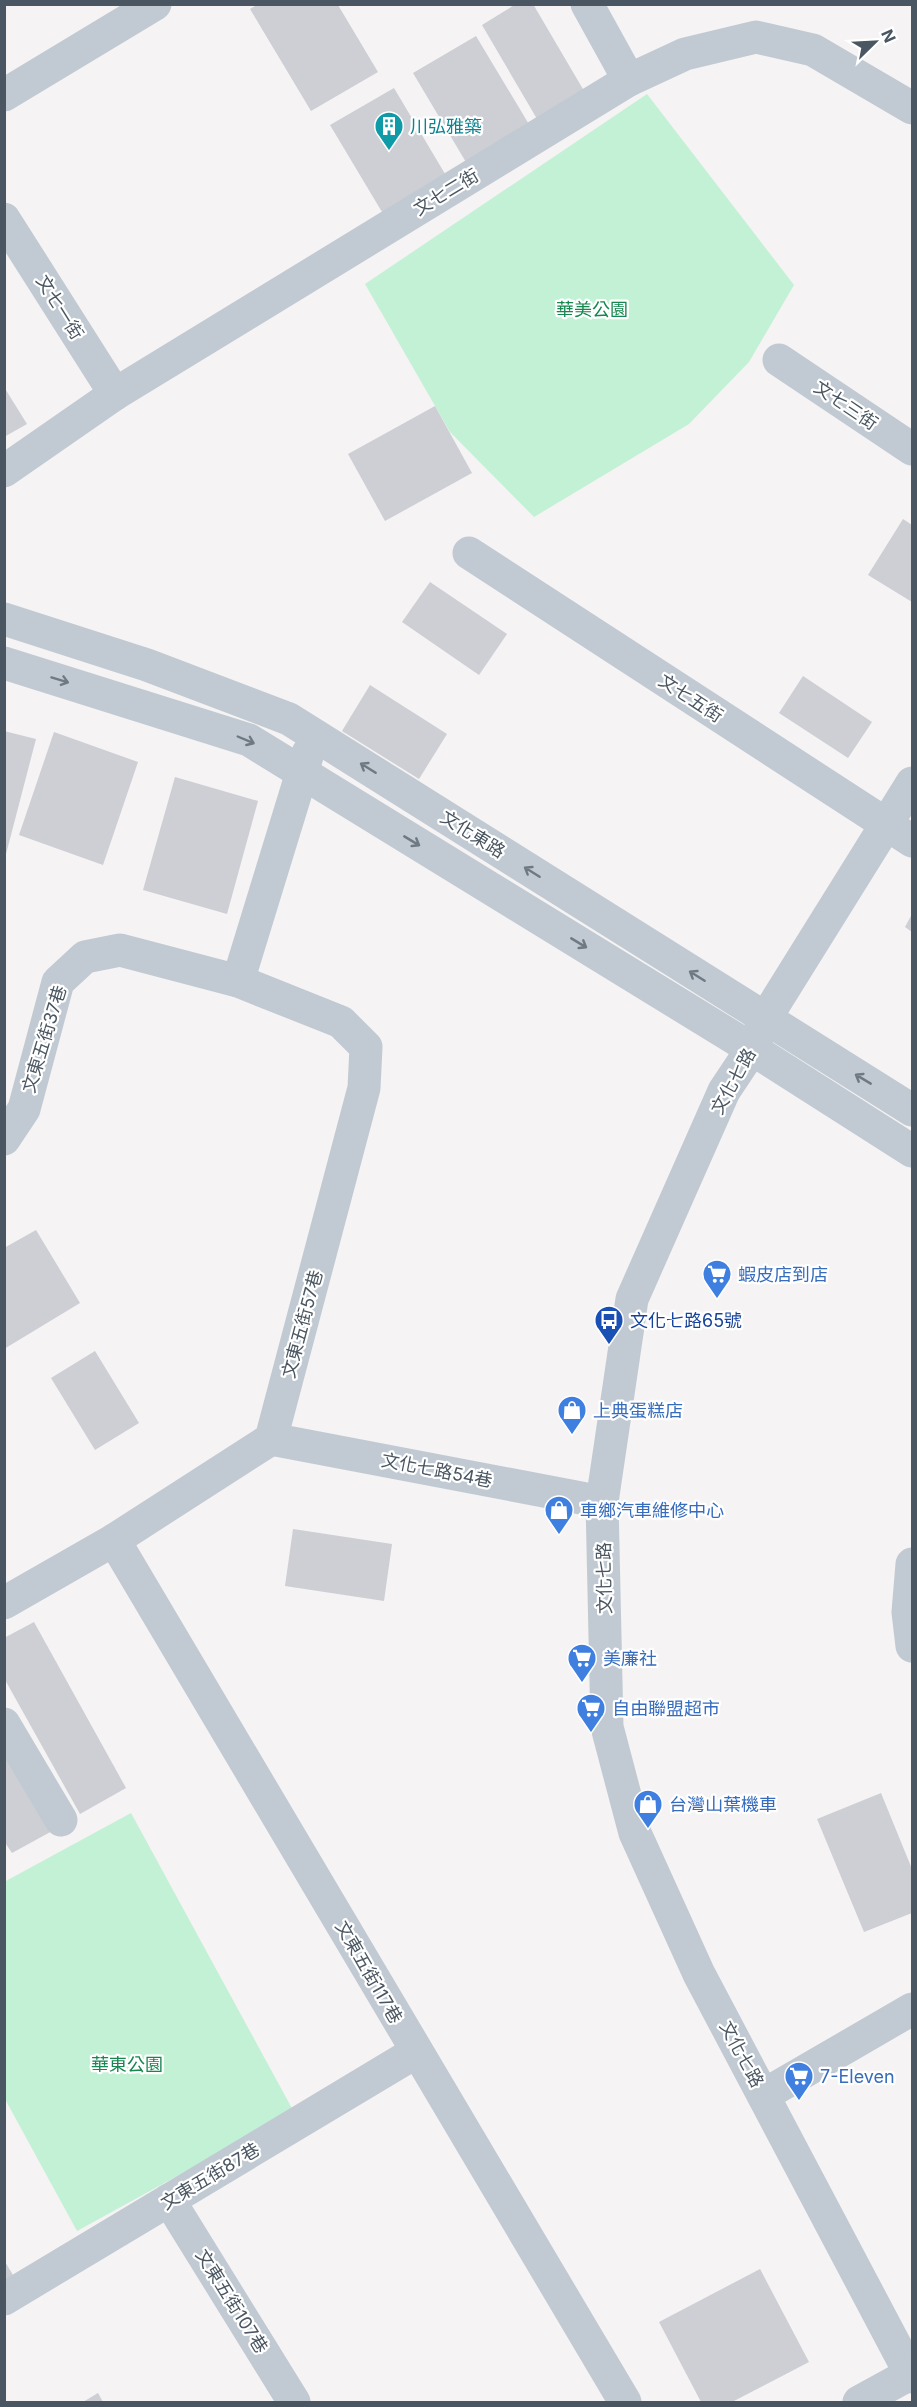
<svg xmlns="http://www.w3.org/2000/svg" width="917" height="2407" font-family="Inter,'Noto Sans TC',sans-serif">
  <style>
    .green { fill: #c3f1d5 }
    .building { fill: #cdcfd5 }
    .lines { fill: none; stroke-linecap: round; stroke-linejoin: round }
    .minor { stroke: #c1cad2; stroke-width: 33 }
    .oneway { stroke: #6e7983 }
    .labels { text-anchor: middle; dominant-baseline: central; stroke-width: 4.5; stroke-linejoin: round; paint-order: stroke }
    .culture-label { font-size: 18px; fill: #0d838f; stroke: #fff; text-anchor: start }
    .street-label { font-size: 18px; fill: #4a5661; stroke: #fff }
    .park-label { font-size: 18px; fill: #17864f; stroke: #fff }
    .shop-label { font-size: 18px; fill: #366cbe; stroke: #fff; text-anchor: start }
    .transit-label { font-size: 18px; fill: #164399; stroke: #fff; text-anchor: start }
  </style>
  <rect width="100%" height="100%" fill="#f5f3f3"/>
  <g class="green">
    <polygon points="647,94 794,285 749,362 689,424 534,517 450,432 365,284"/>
    <polygon points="131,1813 294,2112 77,2231 5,2099 4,1882"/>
  </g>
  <g class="building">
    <polygon points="516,4 533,4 587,96 540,124 482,25"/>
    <polygon points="257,5 338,5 378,72 311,111 250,9"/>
    <polygon points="476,36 533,131 470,169 413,73"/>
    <polygon points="394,88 448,179 385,217 330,125"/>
    <polygon points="4,387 27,424 4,437"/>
    <polygon points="435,406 472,473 385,521 348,454"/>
    <polygon points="903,519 912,525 912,602 868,575"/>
    <polygon points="430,582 507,634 479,675 402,622"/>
    <polygon points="803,676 872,722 848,758 779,713"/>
    <polygon points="370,685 447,734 419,779 342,731"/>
    <polygon points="4,731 36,739 5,858 4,858"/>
    <polygon points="54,732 138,762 103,865 19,835"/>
    <polygon points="175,777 258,801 227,914 143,890"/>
    <polygon points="912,914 912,932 905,927"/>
    <polygon points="36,1230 80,1303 4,1349 4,1248"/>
    <polygon points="95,1351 139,1423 95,1450 51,1378"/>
    <polygon points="293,1529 392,1544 384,1601 285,1586"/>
    <polygon points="34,1622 126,1788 80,1814 4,1678 4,1638"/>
    <polygon points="4,1743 54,1830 12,1853 4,1841"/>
    <polygon points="881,1793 912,1869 912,1913 864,1932 817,1819"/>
    <polygon points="4,2260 13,2275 4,2281"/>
    <polygon points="760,2269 809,2362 732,2402 701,2402 659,2322"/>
    <polygon points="98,2393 103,2402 83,2402"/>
  </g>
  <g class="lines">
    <g class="minor">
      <polyline points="587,4 629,80"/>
      <polyline points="4,95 155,4"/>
      <polyline points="4,219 115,394"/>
      <polyline points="779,360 912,449"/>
      <polyline points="4,471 115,394 629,80 685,54 756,37 813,50 912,108"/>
      <polyline points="469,553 912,841"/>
      <polyline points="4,619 147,665 289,719 912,1110"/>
      <polyline points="4,663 249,740 752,1049 912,1151"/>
      <polyline points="912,783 765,1019 752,1049 724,1091 632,1299 602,1502 607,1727 635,1833 699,1974 912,2377"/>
      <polyline points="238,981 308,753"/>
      <polyline points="4,1139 24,1109 58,982 85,957 120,950 238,981 341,1022 366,1047 364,1088 271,1439 114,1540 4,1603"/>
      <polyline points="271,1439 602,1502"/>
      <polyline points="114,1540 625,2402"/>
      <polyline points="912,1564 908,1612 912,1646"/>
      <polyline points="4,1724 61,1820"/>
      <polyline points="764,2095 912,2009"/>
      <polyline points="169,2200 294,2402"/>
      <polyline points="4,2299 416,2052"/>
      <polyline points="859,2402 912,2373"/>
    </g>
  </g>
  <defs><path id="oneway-shaft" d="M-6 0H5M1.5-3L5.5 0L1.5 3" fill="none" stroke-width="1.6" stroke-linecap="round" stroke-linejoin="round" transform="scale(1.5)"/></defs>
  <g class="oneway">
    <use href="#oneway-shaft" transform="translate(60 680) rotate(17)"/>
    <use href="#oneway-shaft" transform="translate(246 740) rotate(23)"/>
    <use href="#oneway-shaft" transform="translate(368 768) rotate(-148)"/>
    <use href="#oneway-shaft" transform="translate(412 841) rotate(31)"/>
    <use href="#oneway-shaft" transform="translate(532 872) rotate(-148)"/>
    <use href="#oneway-shaft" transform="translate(579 943) rotate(31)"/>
    <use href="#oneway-shaft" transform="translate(697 976) rotate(-148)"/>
    <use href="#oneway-shaft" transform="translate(863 1079) rotate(-149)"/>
  </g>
  <defs>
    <g id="building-pin" transform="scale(1.5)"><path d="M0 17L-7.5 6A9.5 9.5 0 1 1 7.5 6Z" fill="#0f9aa8" stroke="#fff"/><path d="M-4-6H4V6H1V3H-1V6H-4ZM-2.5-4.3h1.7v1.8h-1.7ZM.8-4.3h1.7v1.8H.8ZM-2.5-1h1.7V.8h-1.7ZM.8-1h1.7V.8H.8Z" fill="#fff"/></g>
    <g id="supermarket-pin" transform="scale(1.5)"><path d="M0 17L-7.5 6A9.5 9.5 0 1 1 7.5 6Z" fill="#3f7fe0" stroke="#fff"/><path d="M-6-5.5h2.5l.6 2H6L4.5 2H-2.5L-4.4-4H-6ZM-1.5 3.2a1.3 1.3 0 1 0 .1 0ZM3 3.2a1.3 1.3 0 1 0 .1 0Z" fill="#fff"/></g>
    <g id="bus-pin" transform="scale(1.5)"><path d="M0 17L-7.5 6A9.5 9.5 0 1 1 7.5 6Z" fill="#1a4fb4" stroke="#fff"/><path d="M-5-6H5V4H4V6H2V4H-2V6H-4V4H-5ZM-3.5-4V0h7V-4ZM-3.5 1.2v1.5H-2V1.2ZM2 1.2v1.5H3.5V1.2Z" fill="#fff"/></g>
    <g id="shop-pin" transform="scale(1.5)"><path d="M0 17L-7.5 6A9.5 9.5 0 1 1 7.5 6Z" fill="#3f7fe0" stroke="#fff"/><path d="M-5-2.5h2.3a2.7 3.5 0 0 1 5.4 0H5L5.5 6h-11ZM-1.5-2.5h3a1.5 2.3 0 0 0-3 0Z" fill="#fff"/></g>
  </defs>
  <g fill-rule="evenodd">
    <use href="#building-pin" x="389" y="126"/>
    <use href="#supermarket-pin" x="717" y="1274"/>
    <use href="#bus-pin" x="609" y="1320"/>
    <use href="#shop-pin" x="572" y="1410"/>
    <use href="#shop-pin" x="559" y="1510"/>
    <use href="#supermarket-pin" x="582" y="1658"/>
    <use href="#supermarket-pin" x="591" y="1708"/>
    <use href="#shop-pin" x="648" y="1804"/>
    <use href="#supermarket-pin" x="799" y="2076"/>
  </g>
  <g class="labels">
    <g class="culture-label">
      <text x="410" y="126">川弘雅築</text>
    </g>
    <g class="street-label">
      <text transform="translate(446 192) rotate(-31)">文七二街</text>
      <text transform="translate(60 307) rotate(58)">文七一街</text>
      <text transform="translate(846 405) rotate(34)">文七三街</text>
      <text transform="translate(691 698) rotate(33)">文七五街</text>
      <text transform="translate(473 834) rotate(32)">文化東路</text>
      <text transform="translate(44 1039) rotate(-73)">文東五街37巷</text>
      <text transform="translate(733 1081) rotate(-61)">文化七路</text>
      <text transform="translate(302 1324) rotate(-75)">文東五街57巷</text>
      <text transform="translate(437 1470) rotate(11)">文化七路54巷</text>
      <text transform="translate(604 1578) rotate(-91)">文化七路</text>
      <text transform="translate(369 1972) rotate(60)">文東五街117巷</text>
      <text transform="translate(742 2054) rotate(62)">文化七路</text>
      <text transform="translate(210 2176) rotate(-31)">文東五街87巷</text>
      <text transform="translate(232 2301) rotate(58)">文東五街107巷</text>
    </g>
    <g class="park-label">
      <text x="592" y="309">華美公園</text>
      <text x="127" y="2064">華東公園</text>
    </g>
    <g class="shop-label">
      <text x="738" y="1274">蝦皮店到店</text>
      <text x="593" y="1410">上典蛋糕店</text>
      <text x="580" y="1510">車鄉汽車維修中心</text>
      <text x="603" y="1658">美廉社</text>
      <text x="612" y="1708">自由聯盟超市</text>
      <text x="669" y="1804">台灣山葉機車</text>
      <text x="820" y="2076">7-Eleven</text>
    </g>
    <g class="transit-label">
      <text x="630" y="1320">文化七路65號</text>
    </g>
  </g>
  <rect width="917" height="2407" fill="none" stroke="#4a5661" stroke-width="12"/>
  <g transform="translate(875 42) rotate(66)" stroke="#ffffff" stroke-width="4.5" paint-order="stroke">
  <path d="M0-4.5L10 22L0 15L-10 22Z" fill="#4a5661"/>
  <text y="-9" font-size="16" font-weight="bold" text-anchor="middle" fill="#4a5661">N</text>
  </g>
</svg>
